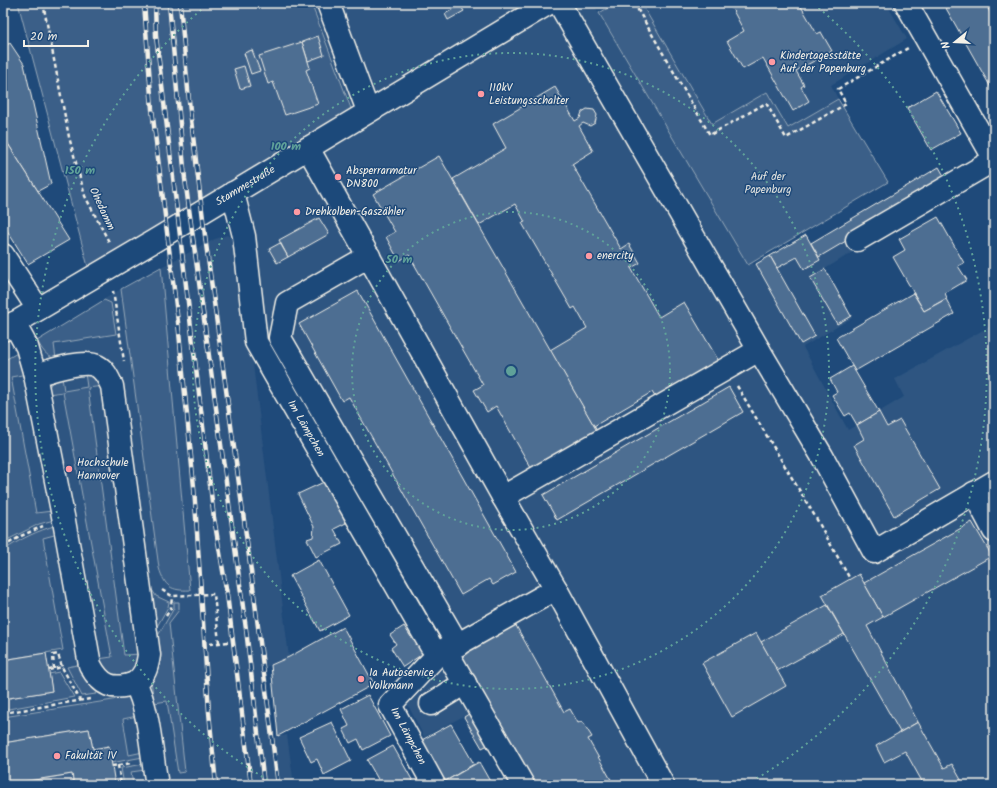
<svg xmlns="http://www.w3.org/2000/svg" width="997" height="788" font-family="Kalam,sans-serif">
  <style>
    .built { fill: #2d5581 }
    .green { fill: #3a5f88; stroke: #97a8b8 }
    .building { fill: #4d6e92; stroke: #f4f1e8 }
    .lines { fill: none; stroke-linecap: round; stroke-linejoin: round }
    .minor-casing { stroke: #f4f1e8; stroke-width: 25 }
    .path { stroke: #f4f1e8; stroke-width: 2.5; stroke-dasharray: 4 3; stroke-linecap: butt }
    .minor { stroke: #1f4a7a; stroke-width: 22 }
    .rail-casing { stroke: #f4f1e8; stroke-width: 4.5 }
    .rail { stroke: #1f4a7a; stroke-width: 3; stroke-dasharray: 9; stroke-linecap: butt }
    .ring { fill: none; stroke: #5fa199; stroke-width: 2; stroke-dasharray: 2 4 }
    .poi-dot { fill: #ff9aa2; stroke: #1f4a7a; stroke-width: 1.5 }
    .labels { text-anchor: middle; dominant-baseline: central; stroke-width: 3; stroke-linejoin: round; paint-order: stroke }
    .poi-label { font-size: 11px; fill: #f4f1e8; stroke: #1f4a7a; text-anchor: start }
    .park-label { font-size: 11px; fill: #e1e2de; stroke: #1f4a7a }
    .street-label { font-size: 11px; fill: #f4f1e8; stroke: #1f4a7a }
    .centre { fill: #5fa199; stroke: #1f4a7a; stroke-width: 2 }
    .ring-label { font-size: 12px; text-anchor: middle; font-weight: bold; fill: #5fa199; stroke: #1f4a7a; stroke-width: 3; stroke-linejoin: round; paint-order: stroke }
  </style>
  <rect width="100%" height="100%" fill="#1f4a7a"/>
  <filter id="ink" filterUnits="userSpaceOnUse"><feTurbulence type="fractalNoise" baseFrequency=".025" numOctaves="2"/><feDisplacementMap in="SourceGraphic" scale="8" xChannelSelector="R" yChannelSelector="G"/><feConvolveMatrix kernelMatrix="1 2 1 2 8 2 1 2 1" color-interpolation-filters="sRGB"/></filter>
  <g filter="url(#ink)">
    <g class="built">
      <polygon points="311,3 593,3 677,145 716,201 754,265 806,235 811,243 939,167 953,190 825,269 852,318 803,347 848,430 904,397 895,379 994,324 994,785 517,785 475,710 424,737 408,705 450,661 252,356 289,657 266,667 275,737 287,735 294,785 3,785 3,361 121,289 161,267 215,239 227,235 234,240 229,195 355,119"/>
      <polygon points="641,3 886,3 907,39 831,85 838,99 788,128 767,92 712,125"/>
    </g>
    <g class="green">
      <polygon points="18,3 311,3 355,119 91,278"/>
      <polygon points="617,3 641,3 712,124 767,92 788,128 838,99 888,182 748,265 599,13"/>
      <path d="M161,267L190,590C171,591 165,587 159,568L121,289Z"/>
      <path d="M104,300L111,303L116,334L54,344L56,359C45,356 43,350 37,341Z"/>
      <polygon points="21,351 27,374 11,377 36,513 52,511 54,520 39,524 3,542 3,361"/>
      <path d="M85,373H91L103,386L88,388L124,655L140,654L139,664L125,679L109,676L98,659L112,657L63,392L48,394C49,384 52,380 62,377L64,391L87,387Z"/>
      <path d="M57,525L58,534L43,538L63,650L3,660V551C20,539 37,531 57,525Z"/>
      <polygon points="149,585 156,596 169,602 168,607 155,630"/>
      <polygon points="174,602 179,602 179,610 169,623 185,772 178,773 167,701 154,703 151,680 156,639 174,608"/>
      <polygon points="82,664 100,689 96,694 82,696 67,667"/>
      <polygon points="59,672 74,697 3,710 3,699 52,691 49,674"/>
      <polygon points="127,695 130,697 137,716 123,719 129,755 143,752 143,757 111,763 109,746 93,749 89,729 3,743 3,717 113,700"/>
      <polygon points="144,764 145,770 131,772 133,785 124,785 121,768"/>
      <polygon points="72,774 74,785 9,785"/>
    </g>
    <g class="building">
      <polygon points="729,3 799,3 817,34 821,32 832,51 796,71 804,85 801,87 809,101 793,111 763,58 743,69 727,41 744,31"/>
      <polygon points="943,3 985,3 994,19 994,93"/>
      <polygon points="460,5 464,11 448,20 445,14"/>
      <polygon points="318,36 324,55 308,61 302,42"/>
      <polygon points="302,42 310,68 306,70 318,104 285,115 273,82 268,84 259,56"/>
      <polygon points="10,43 24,64 51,184 38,191 3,136 3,47"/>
      <polygon points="252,50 260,71 251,74 244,53"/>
      <polygon points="244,66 250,86 240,89 234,69"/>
      <polygon points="555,87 575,121 580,118 582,112 587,109 594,110 597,115 595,123 590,126 583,123 579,126 593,151 572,164 621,249 629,244 640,263 631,268 659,317 684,302 720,363 657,400 652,392 594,426 550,350 587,328 575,307 572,309 522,223 525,222 515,204 479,225 453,179 506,148 493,124"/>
      <polygon points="936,91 961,133 931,150 907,108"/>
      <polygon points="3,136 69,240 28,264 3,224"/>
      <polygon points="439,156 597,431 531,468 496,406 487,412 474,390 483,385 409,255 399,261 386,237 395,232 373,194"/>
      <polygon points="939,167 947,181 819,257 811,243"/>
      <polygon points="938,217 964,263 958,266 967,280 945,293 947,298 924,311 893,257 905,250 899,239"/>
      <polygon points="319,218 329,234 288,257 279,240"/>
      <polygon points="806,235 820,260 804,269 797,257 777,268 770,256"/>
      <polygon points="280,243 288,257 277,263 269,249"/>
      <polygon points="770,256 815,336 801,344 756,264"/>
      <polygon points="825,269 851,316 837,324 810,278"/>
      <polygon points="358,291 516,572 493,585 489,579 461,595 349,397 342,401 299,324"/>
      <polygon points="913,293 924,311 946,299 954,314 855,371 836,338"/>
      <polygon points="852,366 879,412 857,425 850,413 845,416 832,395 837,392 830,379"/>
      <polygon points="729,387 743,412 557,520 543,495"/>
      <polygon points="879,412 887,427 900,420 940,489 894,516 854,445 864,439 857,425"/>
      <polygon points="326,481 346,523 334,529 342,544 316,557 307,539 313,537 314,527 298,494"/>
      <polygon points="972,522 992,556 883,617 864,583"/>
      <polygon points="319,560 349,615 320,631 290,576"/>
      <polygon points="859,574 883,617 867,626 918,722 900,732 822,595"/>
      <polygon points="827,605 844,634 777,671 761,642"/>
      <polygon points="514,622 564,712 570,709 578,723 582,721 592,737 588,739 614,785 533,785 459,653"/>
      <polygon points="404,626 411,637 416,634 427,651 403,667 391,648 396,644 390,635"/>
      <polygon points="343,627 374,684 278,736 271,665 289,657"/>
      <polygon points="756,633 786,686 732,717 702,663"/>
      <polygon points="46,653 52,691 3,699 3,660"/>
      <polygon points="368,695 390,736 363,750 358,739 350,743 343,729 349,726 341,709"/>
      <polygon points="475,710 494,742 482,748 464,717"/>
      <polygon points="332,722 351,761 324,775 317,759 311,762 299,737"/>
      <polygon points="918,722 944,768 952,764 964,785 924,785 905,751 884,762 876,746"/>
      <polygon points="451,724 474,764 444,782 420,741"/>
      <polygon points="89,729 93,749 109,746 115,785 74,785 72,774 3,785 3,743"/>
      <polygon points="393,746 415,785 371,785 379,781 367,760"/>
      <polygon points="479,762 492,785 446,785 444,782"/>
    </g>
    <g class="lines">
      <g class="minor-casing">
        <g id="minor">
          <polyline points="328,3 368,111"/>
          <polyline points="559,3 759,350 822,456 874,552 994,482"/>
          <polyline points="906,3 994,158"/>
          <polyline points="308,148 503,497 556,589 663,785"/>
          <path id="s1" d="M233,193L244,236L256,342L431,646"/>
          <polyline points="857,240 994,160"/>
          <polyline points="3,255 38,309"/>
          <polyline points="369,256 287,303 280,338 458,645"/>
          <path d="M14,323L27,347L35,375L64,521L90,665C101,686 113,691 135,683C150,711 151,753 157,785"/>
          <path id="s2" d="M3,330L154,241L549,3"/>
          <path d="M35,375C49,371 84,359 97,366C105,370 108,378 112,386L149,655C147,668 145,675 135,683"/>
          <polyline points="974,493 994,531"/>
          <polyline points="503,497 759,350"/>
          <polyline points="431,704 465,683"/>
          <polyline points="434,785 390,705 442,650 446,651"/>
          <polyline points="523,785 446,651 556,589"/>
        </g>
      </g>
      <g class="path">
        <polyline points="43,3 69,137 85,196 109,242"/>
        <polyline points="634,3 710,135 766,103 786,138 846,104 838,89 908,48"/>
        <polyline points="113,291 124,361"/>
        <polyline points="737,386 816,518 850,579"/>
        <polyline points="3,547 21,536 43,526"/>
        <polyline points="162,590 172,596 214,594 219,643"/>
        <polyline points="166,616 171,608 172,596"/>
        <polyline points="210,644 229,642"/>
        <polyline points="54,669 53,655 58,654 62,667"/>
        <polyline points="49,670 62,667 80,700"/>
        <polyline points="3,713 90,699"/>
        <polyline points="118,765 121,785"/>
        <polyline points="112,766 132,763"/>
      </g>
      <use href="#minor" class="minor"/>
      <g class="rail-casing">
        <g id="rail">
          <polyline points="144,3 152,109 178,322 194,487 209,712 216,785"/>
          <polyline points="155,3 156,36 214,518 227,594 251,785"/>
          <polyline points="169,3 185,179 246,629 264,785"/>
          <polyline points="180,3 190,111 206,244 251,571 278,785"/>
        </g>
      </g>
      <use href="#rail" class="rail"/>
    </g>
  </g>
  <g class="ring">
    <circle cx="511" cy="371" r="159"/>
    <circle cx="511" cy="371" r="318"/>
    <path d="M273 783A476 476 0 0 1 208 4M814 4A476 476 0 0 1 749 783"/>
  </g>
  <g class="poi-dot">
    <circle cx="772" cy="62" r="4"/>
    <circle cx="481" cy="94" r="4"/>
    <circle cx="338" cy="177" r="4"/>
    <circle cx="297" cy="212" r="4"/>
    <circle cx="589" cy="256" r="4"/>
    <circle cx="69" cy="469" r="4"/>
    <circle cx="361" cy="679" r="4"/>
    <circle cx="57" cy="756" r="4"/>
  </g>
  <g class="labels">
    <g class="poi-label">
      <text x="780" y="56">Kindertagesstätte<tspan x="780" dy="13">Auf der Papenburg</tspan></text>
      <text x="489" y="88">110kV<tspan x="489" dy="13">Leistungsschalter</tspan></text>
      <text x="346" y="171">Absperrarmatur<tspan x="346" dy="13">DN800</tspan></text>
      <text x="305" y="212">Drehkolben-Gaszähler</text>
      <text x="597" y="256">enercity</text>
      <text x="77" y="463">Hochschule<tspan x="77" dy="13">Hannover</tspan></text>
      <text x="369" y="673">1a Autoservice<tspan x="369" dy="13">Volkmann</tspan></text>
      <text x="65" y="756">Fakultät IV</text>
    </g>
    <g class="park-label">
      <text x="768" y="177">Auf der<tspan x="768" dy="13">Papenburg</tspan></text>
    </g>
    <g class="street-label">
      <text stroke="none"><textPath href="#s2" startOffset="282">Stammestraße</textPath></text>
      <text transform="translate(102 209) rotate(65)">Ohedamm</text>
      <text stroke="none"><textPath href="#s1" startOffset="251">Im Lämpchen</textPath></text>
      <text transform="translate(408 736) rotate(62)">Im Lämpchen</text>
    </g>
  </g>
  <circle cx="511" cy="371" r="6" class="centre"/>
  <g class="ring-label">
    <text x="286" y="150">100 m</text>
    <text x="80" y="174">150 m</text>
    <text x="399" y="263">50 m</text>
  </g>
  <rect width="997" height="788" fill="none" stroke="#1f4a7a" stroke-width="16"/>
  <rect x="8" y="8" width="981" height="772" fill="none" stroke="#f4f1e8" stroke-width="1.5" filter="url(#ink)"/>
  <g transform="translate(955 42) rotate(252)" stroke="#1f4a7a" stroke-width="3" paint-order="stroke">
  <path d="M0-3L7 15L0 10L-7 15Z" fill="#f4f1e8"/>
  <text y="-6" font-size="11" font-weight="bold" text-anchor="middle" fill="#f4f1e8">N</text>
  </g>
  <path d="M24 40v6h64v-6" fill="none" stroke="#f4f1e8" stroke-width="2"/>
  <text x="30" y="40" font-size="12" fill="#f4f1e8" stroke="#1f4a7a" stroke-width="3" paint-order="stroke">20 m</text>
</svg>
